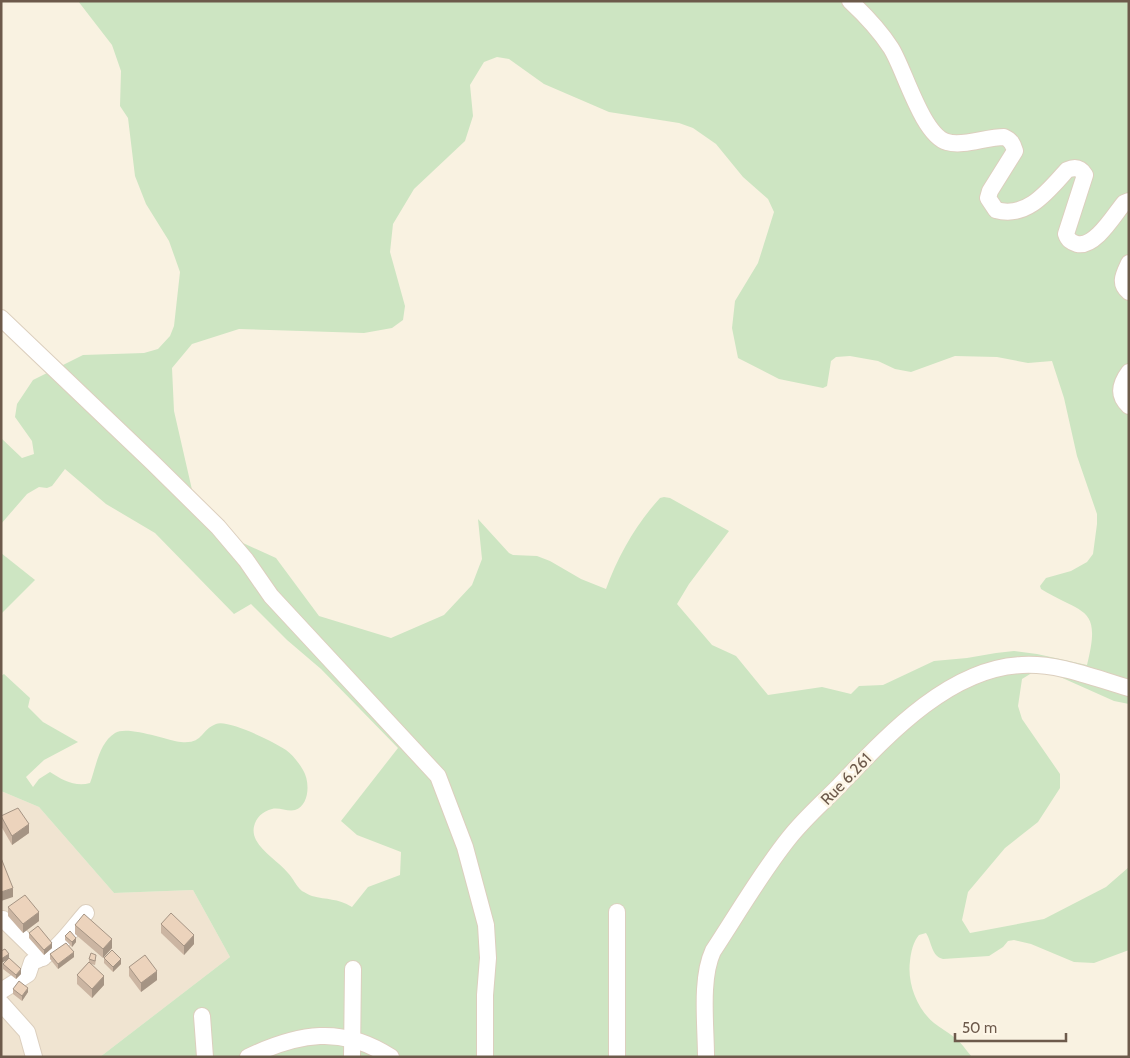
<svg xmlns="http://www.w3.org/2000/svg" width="1130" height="1058" font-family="Cabin,sans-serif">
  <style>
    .residential { fill: #f0e4d1 }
    .green { fill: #cde5c2; fill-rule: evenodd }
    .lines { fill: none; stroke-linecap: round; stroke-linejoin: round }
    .street-casing { stroke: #dccfbe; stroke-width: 18 }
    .street { stroke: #fff; stroke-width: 16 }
    .wall { fill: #cbb5a2 }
    .shaded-wall { fill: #a59484 }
    .building { fill: #ecd3bc; stroke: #a59484 }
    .labels { text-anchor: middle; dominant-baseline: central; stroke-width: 5; stroke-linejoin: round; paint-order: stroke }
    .street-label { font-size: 16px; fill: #6d5a4b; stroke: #fdf6e7 }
  </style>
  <rect width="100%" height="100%" fill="#f9f2e1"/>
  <polygon class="residential" points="1,791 39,807 114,893 193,890 230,957 100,1057 1,1057"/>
  <g class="green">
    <path d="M78,1H1129V704L1114,701L1049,672L1035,671L1022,679L1018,706L1022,719L1060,774V788L1038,822L1005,848L968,892L962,920L970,933L1044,919L1106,887L1129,867V950L1094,963L1074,962L1031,944L1014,940L1008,941L1003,947L989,956L943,959C931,956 932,942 926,933L919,935C913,942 911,952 910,961C907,983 917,1009 934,1023C940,1028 948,1032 954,1037C961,1042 966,1050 972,1057H100L230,957L193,890L114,893L39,807L1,791V676L4,674L30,698L28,707L43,722L78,742L44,760L26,777L33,787L39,779L50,772C62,780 75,787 90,783C96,767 99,743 115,733C127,725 166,740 181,742C204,744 200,730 216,724C228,719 274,742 286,750C292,754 299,763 303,770C310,781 310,805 295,810C288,812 279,807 272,809C258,812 249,827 256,840C263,853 279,862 288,873C293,878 296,886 302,891C304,892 309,895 312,896C327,900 337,898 352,907L368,887L400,875L401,852L357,835L341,821L398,748L321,669L287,640L251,604L234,614L155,533L106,504L65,469L52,486L47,488L39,487L27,494L1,524V438L22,458L34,454L32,441L15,417L17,404L33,380L83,355L144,353L158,349L170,336L174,326L180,272L169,241L146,204L135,176L128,118L120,106L121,71L112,45ZM497,57L509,59L544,84L609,112L679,123L693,128L716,144L743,177L768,199L774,212L758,263L735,301L732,328L738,358L779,379L823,388L827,386L831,361L836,357L850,356L878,361L895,369L911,372L955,356L997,357L1028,363L1052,361L1064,398L1077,456L1097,514V524L1093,554L1087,562L1071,571L1046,578L1040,586L1041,589C1083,615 1102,605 1087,665L1037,654L1014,651L996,653L967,658L934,661L883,685L859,686L851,694L822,687L768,695L736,656L712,645L677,604L689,584L729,531L670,498L664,497L660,498C636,524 618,556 606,589L581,579L550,561L537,556L513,555L509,553L478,519L482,559L472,585L444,615L391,638L319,616L276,558L208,527L198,516L174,411L172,368L192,344L239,329L364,333L392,328L403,320L405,306L390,252L393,224L414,189L465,141L473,116L470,85L484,62Z"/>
    <polygon points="1,553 35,580 1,614"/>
  </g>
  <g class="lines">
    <g class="street-casing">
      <g id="street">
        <path d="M850,1C865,15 880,31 891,48C904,68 922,135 947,142C963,147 986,137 1004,137C1011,140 1013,144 1015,151L990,191L988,198L996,210C1027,219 1048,191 1067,170C1074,167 1080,167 1085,175L1066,234C1068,240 1071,242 1077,244C1095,248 1114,215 1124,203L1129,201"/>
        <path d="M1129,263C1124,274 1118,283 1129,292"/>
        <polyline points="1,318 152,462 218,527 246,560 271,596 438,776 465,847 486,925 488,958 485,995 485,1057"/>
        <path d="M1129,372C1120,384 1117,395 1129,406"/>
        <polyline points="617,912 617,1057"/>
        <polyline points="3,919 43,958"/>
        <path d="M1,991L28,974L32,962C56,954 70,931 86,913"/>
        <polyline points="1,1003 27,1032 34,1057"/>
        <polyline points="202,1016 205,1057"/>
        <path d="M248,1057C298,1033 342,1025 391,1057"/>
        <polyline points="352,1057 353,969"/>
        <path d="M706,1057C706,1025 700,979 713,951C738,913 761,873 789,838C803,820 821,804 837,788C885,738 948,668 1022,665C1059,663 1094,678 1129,688"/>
      </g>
    </g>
    <use href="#street" class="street"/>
  </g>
  <g class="wall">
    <polygon points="1,816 29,833 12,845 1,826"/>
    <polygon points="8,907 39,921 23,933 8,916"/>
    <polygon points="161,924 194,944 184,955 161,933"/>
    <polygon points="75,925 112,948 103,958 75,934"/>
    <polygon points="29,933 52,948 44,955 29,938"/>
    <polygon points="65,936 76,942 72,947 65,940"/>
    <polygon points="1,951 21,974 16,979 3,969 3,964 7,960 1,963"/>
    <polygon points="50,954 74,957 58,969 50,959"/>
    <polygon points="104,958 121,964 113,972 104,963"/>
    <polygon points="89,959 96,960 95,965 91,964 104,985 92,998 77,984 77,975 89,962"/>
    <polygon points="129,967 157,980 141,992 129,976"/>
    <polygon points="13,989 28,992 22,1001 13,994"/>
  </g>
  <g class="shaded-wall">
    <polygon points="29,824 29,833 12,845 12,836"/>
    <polygon points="13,888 13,897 1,901 1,892"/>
    <polygon points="39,912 39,921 23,933 23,924"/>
    <polygon points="194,935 194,944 184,955 184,946"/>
    <polygon points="76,938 76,942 72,947 72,942"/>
    <polygon points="112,939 112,948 103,958 103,949"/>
    <polygon points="52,943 52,948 44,955 44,950"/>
    <polygon points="74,952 74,957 58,969 58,964"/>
    <polygon points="9,954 9,959 1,963 1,959"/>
    <polygon points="121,959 121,964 113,972 113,967"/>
    <polygon points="21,969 21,974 16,979 16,975"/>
    <polygon points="157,971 157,980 141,992 141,983"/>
    <polygon points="104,976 104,985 92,998 92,989"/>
    <polygon points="28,988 28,992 22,1001 22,996"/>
  </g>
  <g class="building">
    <polygon points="18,808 29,824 12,836 1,816"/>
    <polygon points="1,858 13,888 1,892"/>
    <polygon points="25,895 39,912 23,924 8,907"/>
    <polygon points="171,913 194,935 184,946 161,924"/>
    <polygon points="84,914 112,939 103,949 75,925"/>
    <polygon points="38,926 52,943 44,950 29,933"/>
    <polygon points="70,931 76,938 72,942 65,936"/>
    <polygon points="66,943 74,952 58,964 50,954"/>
    <polygon points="5,949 9,954 1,959 1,951"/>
    <polygon points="112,950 121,959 113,967 104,958"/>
    <polygon points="91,953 96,955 95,961 89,959"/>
    <polygon points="145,955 157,971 141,983 129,967"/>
    <polygon points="9,958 21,969 16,975 3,964"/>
    <polygon points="89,962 104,976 92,989 77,975"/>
    <polygon points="19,981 28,988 22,996 13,989"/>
  </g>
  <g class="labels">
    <g class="street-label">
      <text transform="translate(846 779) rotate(-46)">Rue 6.261</text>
    </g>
  </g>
  <rect width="1130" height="1058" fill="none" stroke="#6d5a4b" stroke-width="5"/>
  <path d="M955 1033v8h111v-8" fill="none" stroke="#6d5a4b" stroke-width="2.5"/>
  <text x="962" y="1033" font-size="15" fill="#6d5a4b" stroke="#fdf6e7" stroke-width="4" paint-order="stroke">50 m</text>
</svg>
